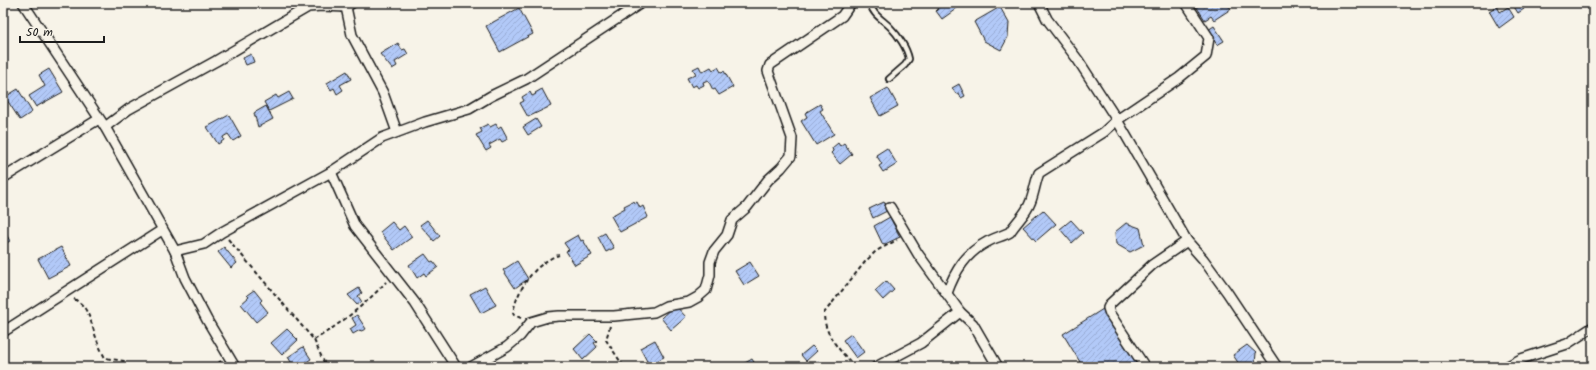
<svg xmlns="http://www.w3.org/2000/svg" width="1596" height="370" font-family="Kalam,sans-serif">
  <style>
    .building { fill: url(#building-hatch); stroke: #1c1c1c }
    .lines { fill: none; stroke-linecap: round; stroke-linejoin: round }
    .service-casing { stroke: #1c1c1c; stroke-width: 8 }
    .minor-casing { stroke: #1c1c1c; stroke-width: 12 }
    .path { stroke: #1c1c1c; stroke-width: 2; stroke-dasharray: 4 3; stroke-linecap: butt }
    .service { stroke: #f7f3e8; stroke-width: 4.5 }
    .minor { stroke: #f7f3e8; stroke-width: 9 }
  </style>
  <defs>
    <pattern id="building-hatch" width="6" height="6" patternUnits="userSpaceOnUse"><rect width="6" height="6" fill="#b2c9f8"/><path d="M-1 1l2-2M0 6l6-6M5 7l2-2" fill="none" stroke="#98acd4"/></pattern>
  </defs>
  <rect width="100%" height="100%" fill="#f7f3e8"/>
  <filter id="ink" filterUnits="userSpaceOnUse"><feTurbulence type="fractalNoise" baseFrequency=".025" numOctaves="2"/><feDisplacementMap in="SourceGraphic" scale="8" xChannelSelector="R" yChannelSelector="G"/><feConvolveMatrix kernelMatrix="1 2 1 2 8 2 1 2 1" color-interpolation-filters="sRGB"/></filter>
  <g filter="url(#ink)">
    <g class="building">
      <polygon points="936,3 952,3 956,9 942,19 936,11 938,9 935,4"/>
      <polygon points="1201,3 1227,3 1231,9 1214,20 1211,16 1205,20 1196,6"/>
      <polygon points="1516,3 1520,3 1524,9 1518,13 1513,5"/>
      <polygon points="1497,6 1500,12 1508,7 1514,17 1499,28 1489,11"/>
      <polygon points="1000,7 1009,23 1008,37 1001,50 984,41 974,22"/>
      <polygon points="519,8 533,34 500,52 486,26"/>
      <polygon points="1214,26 1224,41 1217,45 1208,30"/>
      <polygon points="398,43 402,50 405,49 408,54 395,62 397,66 392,69 380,54"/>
      <polygon points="251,54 254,62 246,65 243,58"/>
      <polygon points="699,66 702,72 711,67 713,70 718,67 721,72 724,71 733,87 719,95 715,89 713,90 708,80 703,82 704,85 698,88 696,85 692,87 687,78 696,74 693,69"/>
      <polygon points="49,69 63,92 36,107 29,96 45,86 39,75"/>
      <polygon points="347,71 351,79 340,85 343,90 337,94 334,88 331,90 327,83"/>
      <polygon points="959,84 965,96 961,98 959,93 956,94 952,88"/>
      <polygon points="888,88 898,106 880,116 870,98"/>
      <polygon points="18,89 32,112 20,120 5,97"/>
      <polygon points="542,89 551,106 528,117 520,103 524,101 522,97 530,92 532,96 536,94 535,93"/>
      <polygon points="289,92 293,99 269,111 264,102 276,95 278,98"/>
      <polygon points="820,104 823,109 820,111 834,134 816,145 801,121 807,117 805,113"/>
      <polygon points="266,106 273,119 258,127 254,113"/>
      <polygon points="229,115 241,136 233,141 228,134 223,137 224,140 218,144 207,127"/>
      <polygon points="536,119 541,127 528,135 523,127"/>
      <polygon points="488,124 490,127 496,124 498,128 501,126 508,139 502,142 500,139 489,145 491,148 486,151 476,135 482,132 480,128"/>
      <polygon points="838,143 840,146 844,143 852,154 840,164 831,153 833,151 832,148"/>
      <polygon points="887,148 897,164 886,171 886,170 883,172 879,166 882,164 876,155"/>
      <polygon points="634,201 635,203 637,202 640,208 643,206 648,217 620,232 611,216 625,208 624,206"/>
      <polygon points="884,202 889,210 873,218 869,209"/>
      <polygon points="1043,210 1056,224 1036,241 1023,227"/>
      <polygon points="890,217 900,237 883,245 874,226"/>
      <polygon points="427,220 440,236 434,241 420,225"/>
      <polygon points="1071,220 1083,233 1072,243 1060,229"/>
      <polygon points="392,222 399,230 404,226 412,237 394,250 380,232"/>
      <polygon points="1126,223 1140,228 1144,245 1130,252 1116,244 1115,232"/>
      <polygon points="3,229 10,241 3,245"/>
      <polygon points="605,233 614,248 606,252 598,237"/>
      <polygon points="578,235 581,241 583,240 592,255 575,265 566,251 569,250 564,243"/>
      <polygon points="61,247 71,266 48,278 38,259"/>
      <polygon points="224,247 237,263 231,268 218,252"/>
      <polygon points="425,254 431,262 433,261 438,267 426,276 424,273 417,278 409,265"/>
      <polygon points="517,261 528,279 515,288 503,270"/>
      <polygon points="750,262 759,276 744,285 735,271"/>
      <polygon points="886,281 894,290 883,300 875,291"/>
      <polygon points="485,286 496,305 481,313 470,294"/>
      <polygon points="359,288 362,293 358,296 362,302 357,305 348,295"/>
      <polygon points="254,290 262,300 260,302 268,312 256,322 241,304 249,297 247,295"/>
      <polygon points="675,305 686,317 671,330 661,318"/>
      <polygon points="1103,309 1140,367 1083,367 1063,334"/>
      <polygon points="357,315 366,329 361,331 360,330 353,334 350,329 356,325 352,318"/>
      <polygon points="287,329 298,340 282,355 271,343"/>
      <polygon points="590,334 597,341 594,343 597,347 583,360 574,349"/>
      <polygon points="851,334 864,352 856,358 843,340"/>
      <polygon points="655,340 664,357 649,365 640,348"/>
      <polygon points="1247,345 1256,353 1255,364 1250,367 1241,367 1233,355"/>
      <polygon points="812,346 817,351 806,361 801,355"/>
      <polygon points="303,347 311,359 299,367 294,367 288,357"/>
      <polygon points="752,359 757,367 738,367"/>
      <polygon points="819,361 824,367 810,367"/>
    </g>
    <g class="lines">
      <g class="service-casing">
        <path id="service" d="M870,3C872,14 882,19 890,27C898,35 907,48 909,59L905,65L889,79"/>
      </g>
      <g class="minor-casing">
        <g id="minor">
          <polyline points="23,3 105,127 175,251 185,278 207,320 235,367"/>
          <polyline points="352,3 346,7 352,35 383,93 397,132"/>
          <polyline points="1039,3 1047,19 1078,60 1117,120 1187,241 1203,259 1227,292 1277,367"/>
          <polyline points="105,127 129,109 216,61 308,7 322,6 346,7"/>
          <polyline points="331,172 355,226 415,303 456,367"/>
          <polyline points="3,178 99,119"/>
          <polyline points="890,207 918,254 960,312 973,324 998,367"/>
          <polyline points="175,251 204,244 222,232 331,172 382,138 425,122 469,109 491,96 526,79 641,3"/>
          <path d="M947,293C955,271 966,253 987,242C994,238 1003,236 1010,232C1016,222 1026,214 1030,203C1034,194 1035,183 1039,173L1104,132L1117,120L1179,78L1206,56L1209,38L1186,3"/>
          <polyline points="3,332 162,230"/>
          <polyline points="471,367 507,347 520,336 531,322 548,317 559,316 614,316 654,312 666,306 689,302 698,297 706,290 710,275 710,262 714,251 727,235 732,220 747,207 768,180 781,168 791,156 792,138 768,71 770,65 842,16 851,3"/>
          <polyline points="876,367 921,343 960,312"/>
          <polyline points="1145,367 1110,314 1108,308 1110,304 1152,265 1187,241"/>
          <polyline points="1506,367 1521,359 1567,344 1593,327"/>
        </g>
      </g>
      <g class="path">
        <polyline points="1471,3 1474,9"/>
        <polyline points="1593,7 1591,9 1593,16"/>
        <polyline points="228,239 314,340 326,367"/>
        <path d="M74,299C90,307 91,325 97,340C99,346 102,352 105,358L124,361L126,367"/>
        <path d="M521,318L514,315L513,313C517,289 536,262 559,255"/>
        <polyline points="610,326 606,340 624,367"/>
        <path d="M314,340C340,324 365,305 386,282"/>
        <polyline points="213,367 221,361"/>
        <path d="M855,367C840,350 824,336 824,313L865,262L876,251L897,240"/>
      </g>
      <use href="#service" class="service"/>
      <use href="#minor" class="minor"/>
    </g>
  </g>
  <rect width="1596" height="370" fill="none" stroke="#f7f3e8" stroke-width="16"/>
  <rect x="8" y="8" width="1580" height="354" fill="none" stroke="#1c1c1c" stroke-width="1.5" filter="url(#ink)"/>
  <path d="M20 36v6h84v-6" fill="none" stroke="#1c1c1c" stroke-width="2"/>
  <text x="26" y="36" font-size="12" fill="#1c1c1c" stroke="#f7f3e8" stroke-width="3" paint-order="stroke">50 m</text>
</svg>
